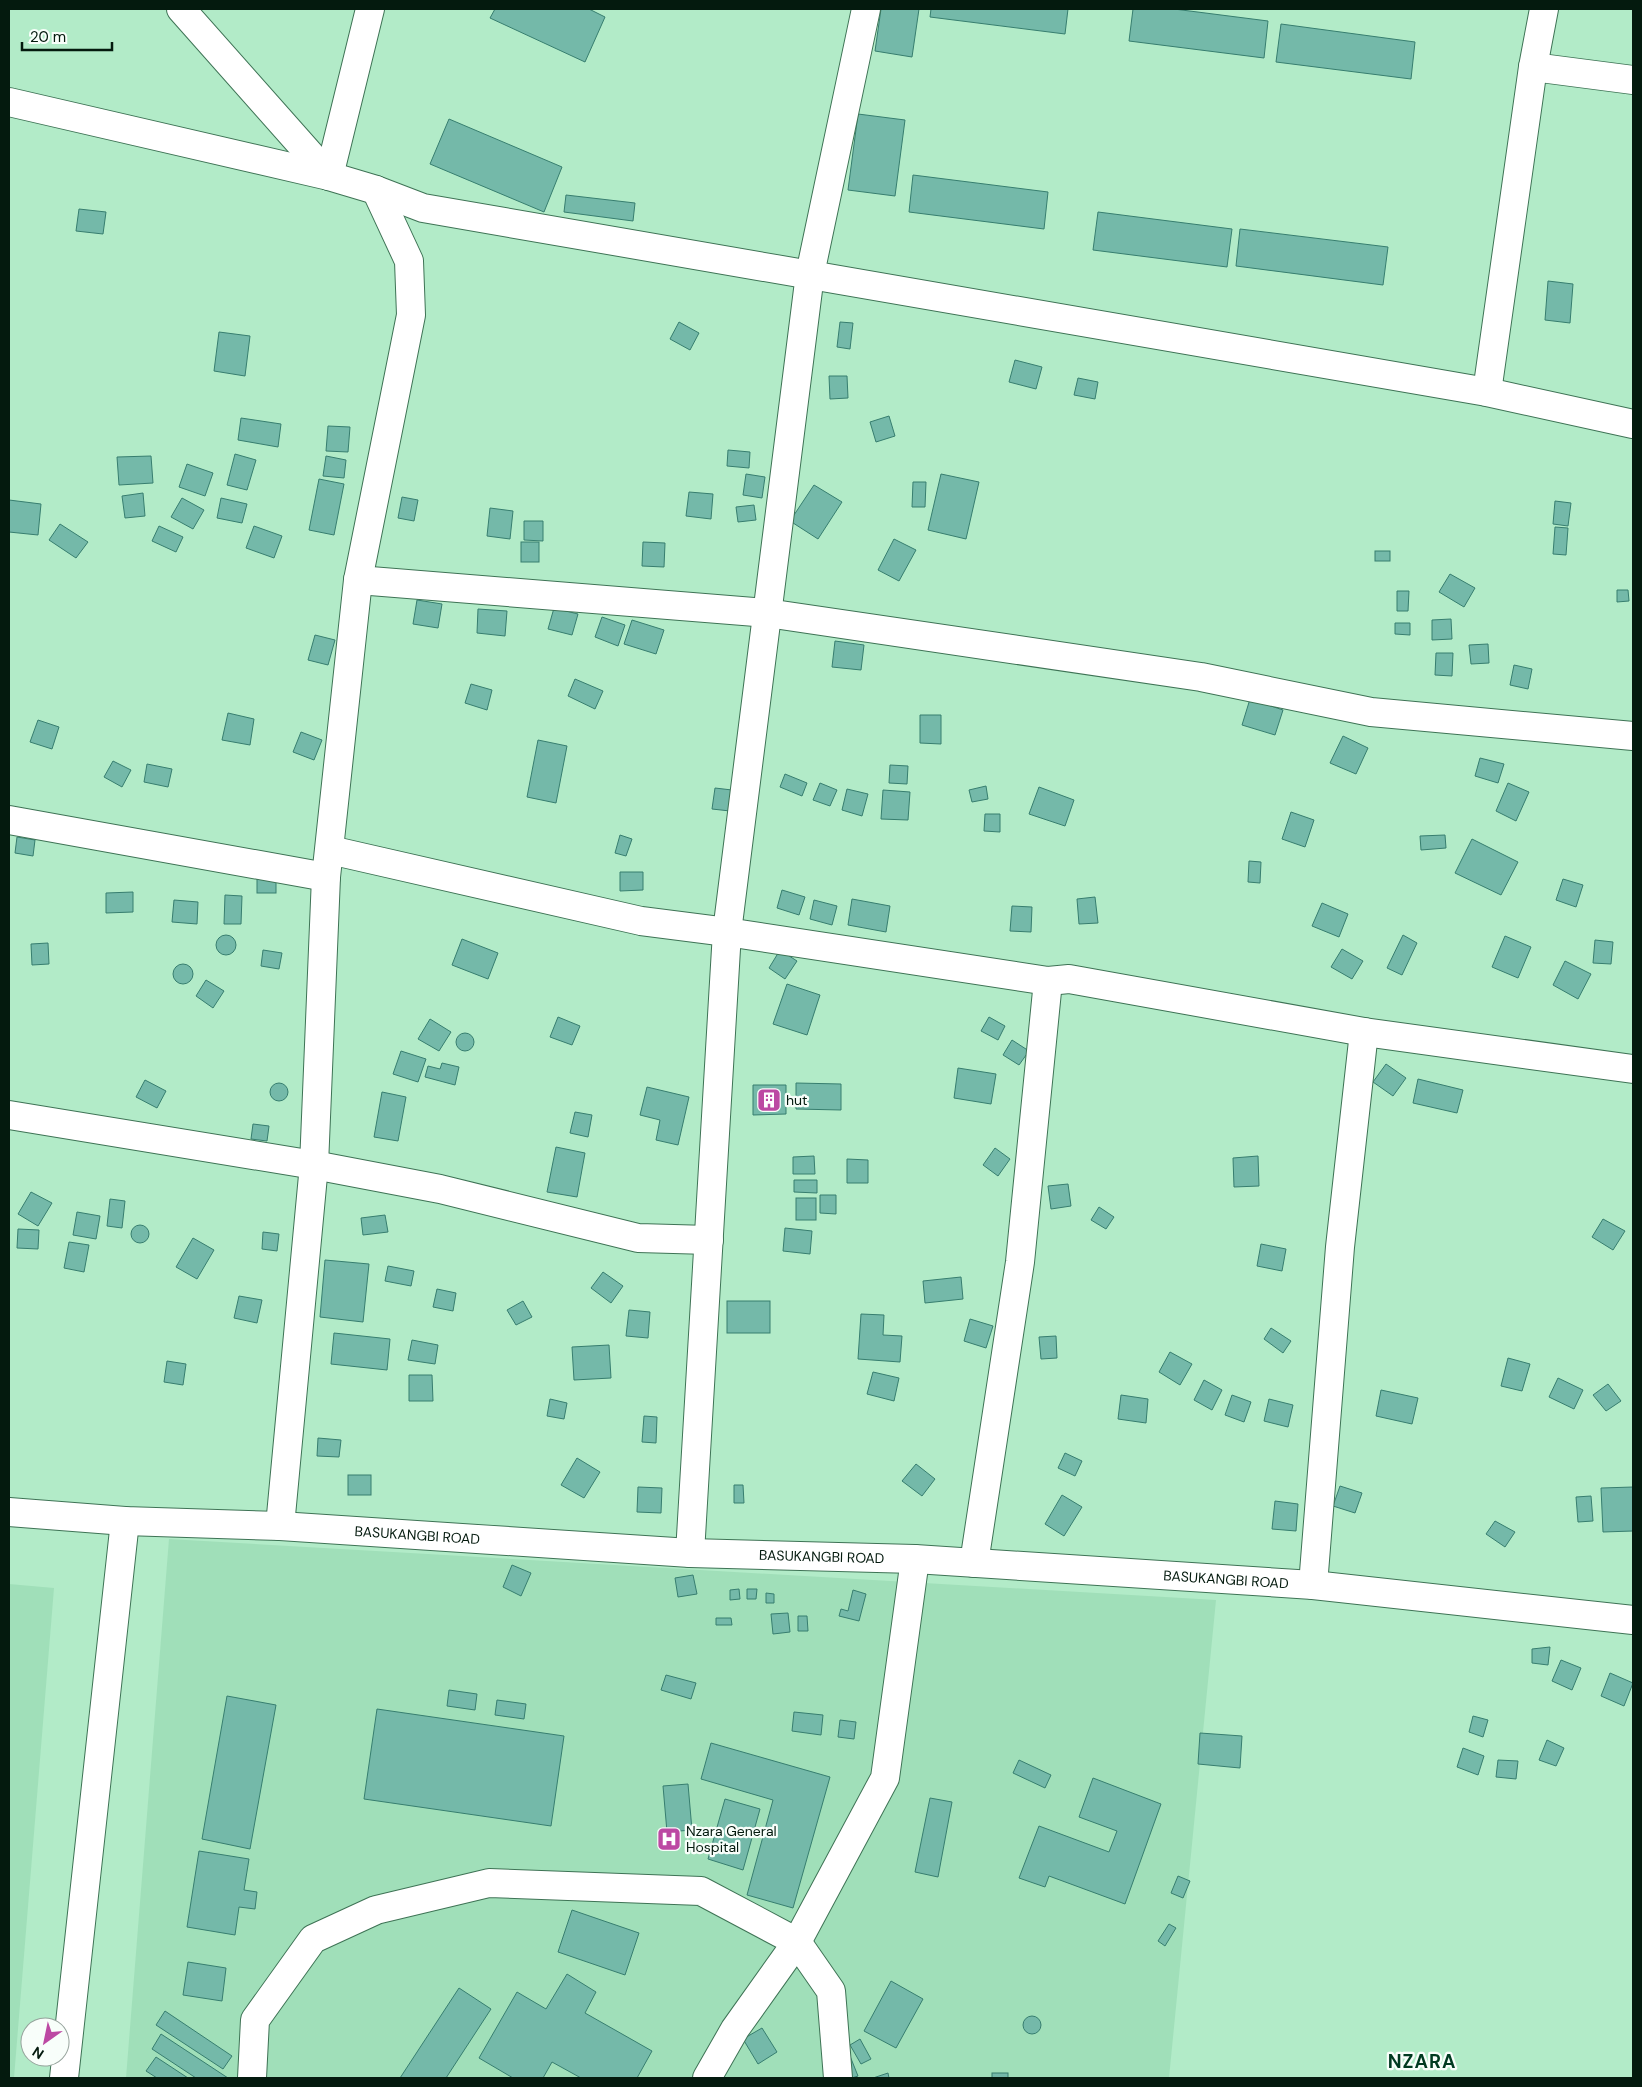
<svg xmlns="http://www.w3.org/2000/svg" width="1642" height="2087" font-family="'DM Sans',sans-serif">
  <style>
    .built { fill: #a0dfb9 }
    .building { fill: #74b9a9; stroke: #377e6f }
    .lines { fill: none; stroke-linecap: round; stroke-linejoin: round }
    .street-casing { stroke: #3e7355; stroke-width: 30 }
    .secondary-casing { stroke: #3e7355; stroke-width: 30 }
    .street { stroke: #fff; stroke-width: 28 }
    .secondary { stroke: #fff; stroke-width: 28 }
    .labels { text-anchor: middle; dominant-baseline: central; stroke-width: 4.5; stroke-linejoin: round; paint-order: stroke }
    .poi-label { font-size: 14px; fill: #041a0e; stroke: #f8fefa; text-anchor: start }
    .street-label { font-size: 14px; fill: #041a0e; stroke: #f8fefa }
    .district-label { font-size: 19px; font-weight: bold; letter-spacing: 1px; fill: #003a20; stroke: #f8fefa }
  </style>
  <rect width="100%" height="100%" fill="#b2ebc8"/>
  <g class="built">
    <polygon points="169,1539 1216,1600 1169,2078 126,2078"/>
    <polygon points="9,1584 54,1588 14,2078 9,2078"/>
  </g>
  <g class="building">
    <polygon points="495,9 589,9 605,17 585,62 490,18"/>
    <polygon points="881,9 919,9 912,57 875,51"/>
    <polygon points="931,9 1068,9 1065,34 930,17"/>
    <polygon points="1133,9 1174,9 1268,21 1264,58 1129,41"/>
    <polygon points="1281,24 1415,42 1411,79 1276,62"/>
    <polygon points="858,114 905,120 895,196 848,190"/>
    <polygon points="449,119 562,167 544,212 430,164"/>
    <polygon points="913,175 1048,192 1044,229 909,212"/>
    <polygon points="566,195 635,203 633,221 564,212"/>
    <polygon points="79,209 106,212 103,234 76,231"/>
    <polygon points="1098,212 1232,229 1227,267 1093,250"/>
    <polygon points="1240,229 1388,247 1383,285 1236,266"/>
    <polygon points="1548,281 1573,284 1570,323 1545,320"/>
    <polygon points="679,322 699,333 690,350 670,339"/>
    <polygon points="840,322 853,323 850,349 837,347"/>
    <polygon points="219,332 250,336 245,376 214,371"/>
    <polygon points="1015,360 1042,367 1036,389 1009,382"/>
    <polygon points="829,376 847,376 848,398 830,399"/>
    <polygon points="1078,378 1098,382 1095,399 1074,395"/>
    <polygon points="889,416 895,436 876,442 870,422"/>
    <polygon points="241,418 281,424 278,447 238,440"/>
    <polygon points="328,426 350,427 348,452 326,451"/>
    <polygon points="728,450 750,452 749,468 727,466"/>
    <polygon points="235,454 256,460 247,490 227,485"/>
    <polygon points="151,456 153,483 119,485 117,457"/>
    <polygon points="326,456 346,460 344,478 323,476"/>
    <polygon points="187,464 213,473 205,496 179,487"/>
    <polygon points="746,474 765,477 762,498 743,495"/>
    <polygon points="941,474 979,482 966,539 928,530"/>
    <polygon points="319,479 344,484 334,535 309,530"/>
    <polygon points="913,482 926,482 925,507 912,507"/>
    <polygon points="814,485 842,502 818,539 790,521"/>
    <polygon points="689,492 713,494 711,519 686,516"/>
    <polygon points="143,493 145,516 125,518 122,496"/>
    <polygon points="402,497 418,500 414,521 398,518"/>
    <polygon points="182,498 204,510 193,529 171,517"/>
    <polygon points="221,498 247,504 242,523 217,518"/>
    <polygon points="9,500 41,504 38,535 9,532"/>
    <polygon points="1555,501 1571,503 1568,526 1553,524"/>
    <polygon points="754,505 756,520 738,522 736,507"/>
    <polygon points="490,508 513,511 510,539 487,536"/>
    <polygon points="524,521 543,521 543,541 524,540"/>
    <polygon points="60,524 88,542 76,558 49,540"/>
    <polygon points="159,526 183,537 176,552 152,541"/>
    <polygon points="254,526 282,536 274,558 246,548"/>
    <polygon points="1555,527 1568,528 1566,555 1553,554"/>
    <polygon points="894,539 916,550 899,581 878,570"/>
    <rect x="521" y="542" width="18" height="20"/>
    <polygon points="643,542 665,543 664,567 642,566"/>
    <rect x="1375" y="551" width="15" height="10"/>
    <polygon points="1450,574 1475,588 1464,607 1439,592"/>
    <polygon points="1617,590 1628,590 1629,601 1617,602"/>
    <polygon points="1397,591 1409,591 1408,611 1397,611"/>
    <polygon points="417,600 442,604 438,628 413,624"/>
    <polygon points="554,608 578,614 572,635 548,629"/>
    <polygon points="478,609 507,611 505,636 477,633"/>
    <polygon points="602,617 625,625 618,646 595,637"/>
    <polygon points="1451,619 1452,639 1432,640 1432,620"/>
    <polygon points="632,620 664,630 656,654 624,644"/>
    <polygon points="1395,623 1410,623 1410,635 1395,634"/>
    <polygon points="315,635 335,640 328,665 308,660"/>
    <polygon points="835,641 864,645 861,670 832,667"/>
    <polygon points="1488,644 1489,663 1471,664 1469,645"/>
    <polygon points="1436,653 1453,653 1452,676 1435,675"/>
    <polygon points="1514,665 1532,669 1528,689 1510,685"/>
    <polygon points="575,679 603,691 595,709 568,696"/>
    <polygon points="471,684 492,690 487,710 465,703"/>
    <polygon points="1250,699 1283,710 1275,735 1242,725"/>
    <polygon points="228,713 254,719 250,745 222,740"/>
    <polygon points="920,715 941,715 941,744 920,743"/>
    <polygon points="38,720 59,727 52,749 30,742"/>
    <polygon points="301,732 322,740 314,760 293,752"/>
    <polygon points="1343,736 1368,748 1356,774 1330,763"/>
    <polygon points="538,740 567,746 556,803 527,797"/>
    <polygon points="1480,758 1504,764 1498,783 1475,776"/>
    <polygon points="113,761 131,770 122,787 104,777"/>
    <polygon points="147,764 172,769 168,787 144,782"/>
    <polygon points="890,765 908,766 907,784 889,783"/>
    <polygon points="785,774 807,783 802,796 780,787"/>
    <polygon points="820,783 837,790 830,806 813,800"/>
    <polygon points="1508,783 1529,792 1516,821 1496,811"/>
    <polygon points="986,786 988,799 972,802 969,790"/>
    <polygon points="1039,787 1074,800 1065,826 1029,814"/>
    <polygon points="715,788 732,790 730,811 712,809"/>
    <polygon points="847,789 868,794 862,816 842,810"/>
    <polygon points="883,790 910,792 908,820 881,819"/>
    <polygon points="1291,812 1314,820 1305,847 1282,839"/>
    <polygon points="985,814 1000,814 1000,832 984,831"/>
    <polygon points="620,835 632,839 626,856 615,853"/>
    <polygon points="1445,835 1446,848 1421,850 1420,836"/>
    <polygon points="17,837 35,840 33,856 15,853"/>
    <polygon points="1472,839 1518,862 1501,895 1455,873"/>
    <polygon points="1249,861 1261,862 1260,883 1248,882"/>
    <polygon points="620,872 643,872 643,890 620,891"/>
    <rect x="257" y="877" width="19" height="16"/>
    <polygon points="1563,879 1583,885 1576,907 1556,900"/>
    <polygon points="782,890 805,897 799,915 777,908"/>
    <polygon points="133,892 133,912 106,913 106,893"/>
    <polygon points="225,895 242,896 241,924 224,924"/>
    <polygon points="1095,897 1098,923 1079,924 1077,899"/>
    <polygon points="852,899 890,906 886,932 848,925"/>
    <polygon points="174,900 198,902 197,924 172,922"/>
    <polygon points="814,900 837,906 832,925 810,919"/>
    <polygon points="1322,903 1348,914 1339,937 1312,926"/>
    <polygon points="1012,906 1032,907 1031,932 1010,931"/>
    <polygon points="1403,935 1417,943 1402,975 1387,968"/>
    <circle cx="226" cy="945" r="10"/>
    <polygon points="1505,936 1531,947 1518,978 1492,967"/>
    <polygon points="462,939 498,953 488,979 452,965"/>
    <polygon points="1595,940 1613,942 1611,964 1593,963"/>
    <polygon points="48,943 49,964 32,965 31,944"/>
    <polygon points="1342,949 1363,961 1352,979 1331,967"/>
    <polygon points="263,950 282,953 279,969 261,966"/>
    <polygon points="780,950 797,961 785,979 769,968"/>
    <polygon points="1565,961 1591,974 1578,999 1553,985"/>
    <circle cx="183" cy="974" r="10"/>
    <polygon points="206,980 224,991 213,1008 196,996"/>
    <polygon points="787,984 820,995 807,1035 773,1024"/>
    <polygon points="558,1017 580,1026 572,1045 550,1037"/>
    <polygon points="989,1017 1005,1026 998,1040 981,1031"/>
    <polygon points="430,1019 451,1032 439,1051 418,1039"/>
    <circle cx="465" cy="1042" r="9"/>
    <polygon points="1012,1040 1029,1051 1019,1065 1003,1055"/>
    <polygon points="401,1051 426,1059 418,1082 393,1074"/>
    <polygon points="442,1063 459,1067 455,1085 425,1077 428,1066 440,1069"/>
    <polygon points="1386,1064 1406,1078 1393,1096 1373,1082"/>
    <polygon points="958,1068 996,1074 991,1104 954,1098"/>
    <polygon points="1418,1079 1463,1090 1457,1113 1413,1103"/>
    <polygon points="145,1080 166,1091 157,1108 136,1097"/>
    <circle cx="279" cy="1092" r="9"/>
    <polygon points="796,1083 841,1084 841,1110 796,1109"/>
    <polygon points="753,1085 786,1085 786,1114 753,1115"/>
    <polygon points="647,1087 689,1097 678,1145 656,1140 660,1120 640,1115"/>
    <polygon points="382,1092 406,1097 398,1141 374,1137"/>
    <polygon points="575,1112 592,1115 588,1137 570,1133"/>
    <polygon points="253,1124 269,1126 267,1141 251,1139"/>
    <polygon points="556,1147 585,1153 577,1197 547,1192"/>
    <polygon points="995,1148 1010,1159 998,1176 983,1165"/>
    <polygon points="814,1156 815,1174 793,1174 793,1157"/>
    <polygon points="1258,1156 1259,1186 1234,1187 1233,1158"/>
    <polygon points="847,1159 868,1160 868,1183 847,1183"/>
    <polygon points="794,1180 817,1180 817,1193 794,1192"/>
    <polygon points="1068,1184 1071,1206 1051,1209 1048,1186"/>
    <polygon points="31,1192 52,1203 38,1226 18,1214"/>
    <polygon points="820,1195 836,1195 836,1214 820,1213"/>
    <rect x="796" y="1198" width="20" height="22"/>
    <polygon points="110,1199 125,1201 122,1228 107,1226"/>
    <polygon points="1099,1207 1114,1217 1106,1229 1091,1220"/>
    <polygon points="77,1212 100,1216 96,1239 73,1235"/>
    <polygon points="385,1215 388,1232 363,1235 361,1218"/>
    <polygon points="1603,1219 1625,1231 1613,1250 1592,1237"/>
    <circle cx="140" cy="1234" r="9"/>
    <polygon points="785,1228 812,1231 810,1254 783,1251"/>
    <polygon points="18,1229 39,1230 38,1249 17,1248"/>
    <polygon points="263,1232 279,1234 277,1251 262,1249"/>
    <polygon points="193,1238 214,1250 197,1279 176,1267"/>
    <polygon points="69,1242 89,1245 84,1272 64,1268"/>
    <polygon points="1261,1244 1286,1249 1282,1271 1257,1266"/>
    <polygon points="325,1260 369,1264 363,1322 320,1317"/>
    <polygon points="388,1266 414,1271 411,1286 385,1281"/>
    <polygon points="603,1272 623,1286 611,1303 591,1288"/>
    <polygon points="961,1277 963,1299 925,1303 923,1281"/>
    <polygon points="437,1289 456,1293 453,1311 433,1307"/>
    <polygon points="239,1296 262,1300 257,1323 234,1318"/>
    <polygon points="523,1301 532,1317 516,1325 507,1310"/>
    <rect x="727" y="1301" width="43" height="32"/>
    <polygon points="629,1310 650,1312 648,1338 626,1336"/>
    <polygon points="861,1314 884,1315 883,1335 902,1336 900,1362 858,1359"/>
    <polygon points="970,1319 993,1326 986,1348 964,1341"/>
    <polygon points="1271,1328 1291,1341 1283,1353 1264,1339"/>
    <polygon points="334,1333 390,1339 387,1370 331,1364"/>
    <polygon points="1056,1336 1057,1358 1041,1359 1039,1337"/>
    <polygon points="412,1340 438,1345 435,1364 408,1360"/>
    <polygon points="609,1345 611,1378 574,1380 572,1347"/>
    <polygon points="1170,1352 1192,1364 1180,1385 1159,1372"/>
    <polygon points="1508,1358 1530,1364 1522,1391 1501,1386"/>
    <polygon points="167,1361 186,1364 183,1385 164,1382"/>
    <polygon points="873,1372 899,1378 894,1401 867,1394"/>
    <polygon points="409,1375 432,1375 433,1401 409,1401"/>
    <polygon points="1558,1378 1583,1390 1574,1409 1549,1397"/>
    <polygon points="1204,1380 1222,1390 1212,1410 1194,1400"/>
    <polygon points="1608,1384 1621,1401 1606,1411 1593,1395"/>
    <polygon points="1381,1390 1418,1398 1412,1424 1376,1416"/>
    <polygon points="1121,1395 1148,1399 1146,1423 1118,1419"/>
    <polygon points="1232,1395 1251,1402 1244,1422 1225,1415"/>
    <polygon points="550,1399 567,1403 564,1419 547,1416"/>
    <polygon points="1269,1399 1293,1405 1288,1427 1264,1421"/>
    <polygon points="644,1416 657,1417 656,1443 642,1442"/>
    <polygon points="318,1438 341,1440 339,1457 317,1456"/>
    <polygon points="1065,1453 1082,1461 1075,1476 1058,1468"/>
    <polygon points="577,1458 600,1472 584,1498 561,1485"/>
    <polygon points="916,1464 935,1479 922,1496 902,1481"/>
    <rect x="348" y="1475" width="23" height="20"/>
    <polygon points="734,1485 743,1485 744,1503 734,1503"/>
    <polygon points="1340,1486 1362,1493 1355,1513 1333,1506"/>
    <polygon points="638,1487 662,1488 661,1513 637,1512"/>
    <polygon points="1633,1487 1633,1531 1603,1532 1601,1488"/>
    <polygon points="1062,1495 1082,1507 1064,1536 1045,1524"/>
    <polygon points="1591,1496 1593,1521 1578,1522 1576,1497"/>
    <polygon points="1275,1501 1298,1504 1296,1531 1272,1529"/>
    <polygon points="1495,1521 1515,1532 1505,1547 1486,1534"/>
    <polygon points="512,1565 531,1573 521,1596 503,1587"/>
    <polygon points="693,1575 697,1594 678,1597 675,1578"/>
    <polygon points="739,1589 740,1599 730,1600 730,1590"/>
    <polygon points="747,1589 757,1589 756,1599 747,1599"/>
    <polygon points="853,1590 866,1594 859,1621 839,1616 841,1609 848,1611"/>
    <polygon points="766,1593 774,1594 774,1603 766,1603"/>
    <polygon points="788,1613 790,1632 773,1634 771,1614"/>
    <polygon points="798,1616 807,1616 808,1631 798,1631"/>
    <polygon points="716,1618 731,1618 732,1625 716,1625"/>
    <polygon points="1550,1647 1548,1665 1532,1663 1532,1649"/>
    <polygon points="1561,1660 1581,1668 1572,1690 1552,1681"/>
    <polygon points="1610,1673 1633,1683 1624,1706 1601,1696"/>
    <polygon points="666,1675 696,1683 691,1699 661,1690"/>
    <polygon points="449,1690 477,1694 475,1710 447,1706"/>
    <polygon points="227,1696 276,1705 250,1849 202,1839"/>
    <polygon points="497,1700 526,1704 524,1719 495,1715"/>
    <polygon points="377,1709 564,1736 551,1826 364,1799"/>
    <polygon points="794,1712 823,1715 821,1735 792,1731"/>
    <polygon points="1473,1716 1488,1720 1483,1737 1469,1732"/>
    <polygon points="840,1720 856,1722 854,1739 838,1737"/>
    <polygon points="1200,1733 1242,1736 1240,1768 1198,1764"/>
    <polygon points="1547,1740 1564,1748 1556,1766 1539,1760"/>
    <polygon points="711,1743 830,1777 793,1908 747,1895 773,1800 701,1779"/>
    <polygon points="1463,1748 1484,1756 1478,1775 1457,1767"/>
    <polygon points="1019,1760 1051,1775 1045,1788 1013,1773"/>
    <polygon points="1498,1760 1518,1761 1516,1779 1496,1777"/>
    <polygon points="1093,1778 1161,1804 1125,1904 1049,1876 1045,1887 1019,1878 1039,1826 1109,1852 1117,1831 1079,1817"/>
    <polygon points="688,1784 692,1830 667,1832 663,1786"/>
    <polygon points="930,1798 952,1802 938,1877 915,1872"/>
    <polygon points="725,1799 760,1809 743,1870 708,1859"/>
    <polygon points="199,1851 249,1859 244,1890 257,1892 255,1909 239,1907 235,1935 187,1927"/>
    <polygon points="1178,1876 1190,1881 1183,1898 1171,1893"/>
    <polygon points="572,1910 639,1933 625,1975 558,1952"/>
    <polygon points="1169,1924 1176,1928 1165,1946 1158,1941"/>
    <polygon points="188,1962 226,1968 222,2001 183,1995"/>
    <polygon points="567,1974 596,1992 585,2013 652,2051 637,2078 581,2078 552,2062 543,2078 513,2078 479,2058 517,1992 546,2009"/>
    <polygon points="891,1981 923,1999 896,2048 864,2031"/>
    <polygon points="459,1988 491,2009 446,2078 400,2078"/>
    <polygon points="165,2011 232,2056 223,2069 156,2025"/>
    <circle cx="1032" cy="2025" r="9"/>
    <polygon points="762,2028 777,2052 758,2064 743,2039"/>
    <polygon points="161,2034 228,2078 196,2078 152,2049"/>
    <polygon points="860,2039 871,2059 861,2064 850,2045"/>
    <polygon points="850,2056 858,2076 852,2078 849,2078"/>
    <polygon points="156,2057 188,2078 157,2078 146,2071"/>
    <polygon points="888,2073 889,2078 873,2078"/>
    <rect x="992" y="2073" width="16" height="5"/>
  </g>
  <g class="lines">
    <g class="street-casing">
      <g id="street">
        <polyline points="181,9 329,176"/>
        <polyline points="1533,67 1633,80"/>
        <polyline points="9,102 329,176 376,190 423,208 1487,392 1633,424"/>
        <polyline points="329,176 370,9"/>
        <polyline points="1487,392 1533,67 1544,9"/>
        <polyline points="358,580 767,613 1201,677 1371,712 1633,736"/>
        <polyline points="9,820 326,877"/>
        <polyline points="330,850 641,921 727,932 1048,981 1069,979 1364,1032 1633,1069"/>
        <polyline points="9,1115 314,1165 440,1189 638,1238 709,1240"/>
        <polyline points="280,1526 314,1165 326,877 358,580 411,315 409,261 376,190"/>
        <polyline points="690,1553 727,932 810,274 866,9"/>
        <polyline points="974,1563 1020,1262 1048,981"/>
        <polyline points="1313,1585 1340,1247 1364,1032"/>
        <polyline points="64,2078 125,1521"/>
        <polyline points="252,2078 255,2020 313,1939 376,1910 489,1883 701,1891 797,1942 831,1991 838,2078"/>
        <polyline points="707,2078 735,2029 797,1942 885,1778 915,1559"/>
      </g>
    </g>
    <g class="secondary-casing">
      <g id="secondary">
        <path id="s1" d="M9,1512L125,1521L280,1526L690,1553L915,1559L1313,1585L1633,1620"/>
      </g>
    </g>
    <use href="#street" class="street"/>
    <use href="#secondary" class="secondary"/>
  </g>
  <defs>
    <g id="building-square" transform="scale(1.25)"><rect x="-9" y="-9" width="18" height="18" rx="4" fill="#bc49a3" stroke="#f8fefa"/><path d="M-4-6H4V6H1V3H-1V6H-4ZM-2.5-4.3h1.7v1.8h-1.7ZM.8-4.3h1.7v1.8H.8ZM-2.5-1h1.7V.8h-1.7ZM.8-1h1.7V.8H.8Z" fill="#fff"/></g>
    <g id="hospital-square" transform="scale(1.25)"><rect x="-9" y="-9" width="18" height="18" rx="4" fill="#bc49a3" stroke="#f8fefa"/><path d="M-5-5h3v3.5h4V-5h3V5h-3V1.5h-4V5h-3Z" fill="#fff"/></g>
  </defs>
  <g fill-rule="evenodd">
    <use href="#building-square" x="769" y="1100"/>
    <use href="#hospital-square" x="669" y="1839"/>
  </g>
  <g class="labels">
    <g class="poi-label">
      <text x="786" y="1100">hut</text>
      <text x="686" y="1831">Nzara General<tspan x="686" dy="16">Hospital</tspan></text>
    </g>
    <g class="street-label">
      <text stroke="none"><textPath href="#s1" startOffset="409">BASUKANGBI ROAD</textPath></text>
      <text stroke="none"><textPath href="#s1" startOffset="814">BASUKANGBI ROAD</textPath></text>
      <text stroke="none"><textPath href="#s1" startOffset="1219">BASUKANGBI ROAD</textPath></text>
    </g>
    <g class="district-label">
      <text x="1422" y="2061">NZARA</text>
    </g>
  </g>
  <rect width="1642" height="2087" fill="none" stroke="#041a0e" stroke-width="20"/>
  <g transform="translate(45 2042) rotate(213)"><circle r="24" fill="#f8fefa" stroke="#96a39c"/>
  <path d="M0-4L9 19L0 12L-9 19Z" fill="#bc49a3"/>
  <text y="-8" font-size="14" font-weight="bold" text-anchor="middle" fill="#041a0e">N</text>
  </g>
  <path d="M22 42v8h90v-8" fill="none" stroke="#041a0e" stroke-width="2.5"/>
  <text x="30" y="42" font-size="15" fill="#041a0e" stroke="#f8fefa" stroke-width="4" paint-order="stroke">20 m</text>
</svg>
